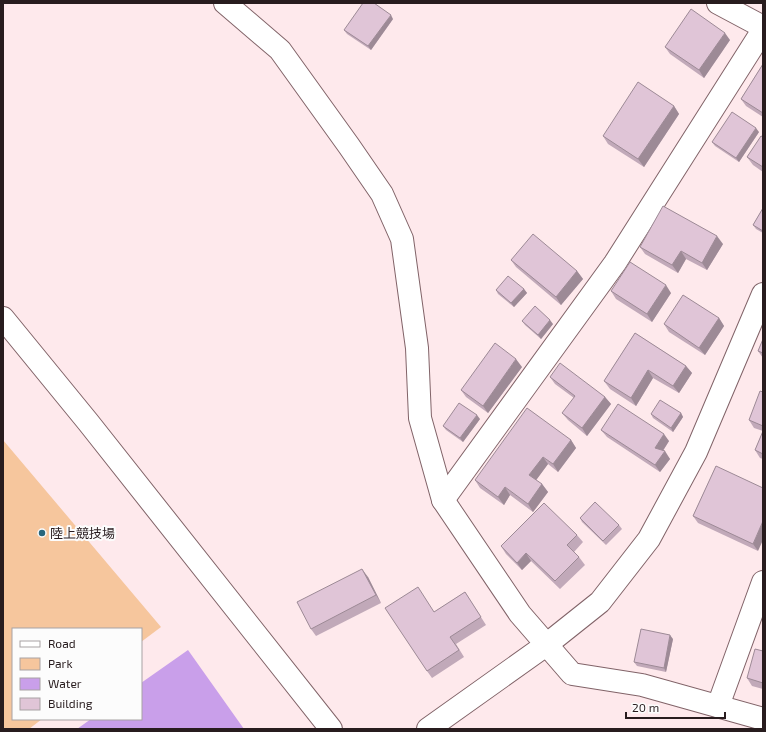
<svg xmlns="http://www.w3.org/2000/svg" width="766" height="732" font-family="'Exo 2','Noto Sans JP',sans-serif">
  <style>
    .green { fill: #f6c69d }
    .water { fill: #c99fea }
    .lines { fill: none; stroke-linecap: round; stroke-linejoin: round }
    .minor-casing { stroke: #816368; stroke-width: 24 }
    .minor { stroke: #fff; stroke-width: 22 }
    .wall { fill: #c1a9b9 }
    .shaded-wall { fill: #9d8a96 }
    .building { fill: #e0c5d7; stroke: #9d8a96 }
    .poi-dot { fill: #28667c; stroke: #fcfcfc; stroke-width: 1.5 }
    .labels { text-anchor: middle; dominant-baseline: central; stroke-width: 4; stroke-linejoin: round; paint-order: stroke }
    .poi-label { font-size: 13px; fill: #281c1e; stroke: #fcfcfc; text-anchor: start }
  </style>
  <rect width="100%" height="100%" fill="#fee9ec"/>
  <polygon class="green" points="3,440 161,627 141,642 141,629 13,629 13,719 42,719 29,729 3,729"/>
  <polygon class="water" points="188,650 244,729 77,729 91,719 141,719 141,683"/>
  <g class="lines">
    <g class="minor-casing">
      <g id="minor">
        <polyline points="225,3 280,50 349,146 382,194 402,239 417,348 420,418 443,500 520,614 572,674 642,685 763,719"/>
        <polyline points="718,3 763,27"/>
        <polyline points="3,318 88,422 331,729"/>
        <polyline points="443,500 615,263 763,30"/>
        <polyline points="718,706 763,582"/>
        <polyline points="428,729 546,645 600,602 649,539 696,452 763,294"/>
      </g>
    </g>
    <use href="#minor" class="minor"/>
  </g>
  <g class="wall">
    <polygon points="393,19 371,50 347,34 344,30"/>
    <polygon points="730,40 704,78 670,54 665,47"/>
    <polygon points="763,64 763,117 746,106 741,99"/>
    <polygon points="674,106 679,114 644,167 608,144 603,136"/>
    <polygon points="759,132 739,162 715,146 712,142"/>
    <polygon points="763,137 763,172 753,165 747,157"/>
    <polygon points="763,208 763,233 756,229 753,225"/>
    <polygon points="723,244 707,270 686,259 678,273 645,254 640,247"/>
    <polygon points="511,260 577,271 583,279 561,305 516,267"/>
    <polygon points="524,289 527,293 514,307 498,294 496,290"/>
    <polygon points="611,291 671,293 652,322 616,299"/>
    <polygon points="719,318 724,326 705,355 669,332 664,324"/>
    <polygon points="522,321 553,324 541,339 525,325"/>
    <polygon points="635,333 686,366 692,373 679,393 653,378 636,406 610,389 604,381"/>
    <polygon points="763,339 763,358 758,351"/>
    <polygon points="522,367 488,413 466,397 461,390"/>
    <polygon points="550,377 605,397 611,404 587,436 568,420 562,413 574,398 555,384"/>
    <polygon points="763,392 763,459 760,458 755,450 763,431 754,428 749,420"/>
    <polygon points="681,413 683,417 673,432 653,418 651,414"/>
    <polygon points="480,419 463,442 446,430 443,426"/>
    <polygon points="601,430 669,441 663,451 670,459 660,472 607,437"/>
    <polygon points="571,440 576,448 558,472 548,464 536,480 542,484 548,492 533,512 510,495 504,505 480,488 475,480"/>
    <polygon points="716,466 758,551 698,523 693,516"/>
    <polygon points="580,518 619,525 622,529 606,545 582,522"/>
    <polygon points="577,535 583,542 574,552 579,557 585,565 560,589 531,561 522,570 506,554 501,546"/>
    <polygon points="368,577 381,603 316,636 311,629"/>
    <polygon points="465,592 486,625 456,644 464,657 432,678 427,671 434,612"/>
    <polygon points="673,639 666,672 637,666 634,662"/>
    <polygon points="763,651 763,689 752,686 747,678"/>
  </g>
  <g class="shaded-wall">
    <polygon points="391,15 393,19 371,50 368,46"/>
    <polygon points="725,33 730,40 704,78 699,70"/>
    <polygon points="674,106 679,114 644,167 638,159"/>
    <polygon points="756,128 759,132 739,162 736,158"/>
    <polygon points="717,236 723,244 707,270 702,263"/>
    <polygon points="681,251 686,259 678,273 672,265"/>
    <polygon points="577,271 583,279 561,305 556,297"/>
    <polygon points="666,285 671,293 652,322 647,314"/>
    <polygon points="524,289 527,293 514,307 511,303"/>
    <polygon points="719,318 724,326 705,355 699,348"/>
    <polygon points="550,320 553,324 541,339 538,335"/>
    <polygon points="516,359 522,367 488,413 483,406"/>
    <polygon points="686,366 692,373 679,393 673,386"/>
    <polygon points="648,370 653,378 636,406 631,398"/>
    <polygon points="605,397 611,404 587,436 582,428"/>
    <polygon points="681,413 683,417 673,432 671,428"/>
    <polygon points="477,415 480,419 463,442 460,438"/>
    <polygon points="664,434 669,441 660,455 655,448"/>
    <polygon points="571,440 576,448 558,472 553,464"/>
    <polygon points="665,451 670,459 660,472 655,465"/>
    <polygon points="543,457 548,464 534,483 529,475"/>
    <polygon points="542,484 548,492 533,512 528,504"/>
    <polygon points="505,487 510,495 504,505 498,497"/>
    <polygon points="763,521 763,540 758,551 753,544"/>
    <polygon points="526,553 531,561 522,570 517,563"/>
    <polygon points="362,569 368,577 381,603 376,595"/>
    <polygon points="670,635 673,639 666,672 664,668"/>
  </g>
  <g class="building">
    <polygon points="363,3 374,3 391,15 368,46 344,30"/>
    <polygon points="691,9 725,33 699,70 665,47"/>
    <polygon points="763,64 763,113 741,99"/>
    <polygon points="638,82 674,106 638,159 603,136"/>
    <polygon points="732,112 756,128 736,158 712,142"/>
    <polygon points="761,136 763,137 763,167 747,157"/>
    <polygon points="663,206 717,236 702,263 681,251 672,265 640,247"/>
    <polygon points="763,208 763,231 753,225"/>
    <polygon points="533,234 577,271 556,297 511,260"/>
    <polygon points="630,262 666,285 647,314 611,291"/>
    <polygon points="508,276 524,289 511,303 496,290"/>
    <polygon points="683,295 719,318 699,348 664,324"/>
    <polygon points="535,306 550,320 538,335 522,321"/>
    <polygon points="635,333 686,366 673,386 648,370 631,398 604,381"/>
    <polygon points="763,339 763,353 758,351"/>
    <polygon points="495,343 516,359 483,406 461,390"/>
    <polygon points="560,363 605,397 582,428 562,413 575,396 550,377"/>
    <polygon points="760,391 763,392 763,426 749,420"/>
    <polygon points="660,400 681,413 671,428 651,414"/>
    <polygon points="459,403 477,415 460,438 443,426"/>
    <polygon points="618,404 664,434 655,448 665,451 655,465 601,430"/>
    <polygon points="527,408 571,440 553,464 543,457 529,475 542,484 528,504 505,487 498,497 475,480"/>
    <polygon points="763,431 763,454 755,450"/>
    <polygon points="716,466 763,488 763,521 753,544 693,516"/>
    <polygon points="595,502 619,525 603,541 580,518"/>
    <polygon points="544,503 577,535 567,545 579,557 555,581 526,553 517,563 501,546"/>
    <polygon points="362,569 376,595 311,629 297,602"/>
    <polygon points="418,587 434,612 465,592 481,617 450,637 459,650 427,671 385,608"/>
    <polygon points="641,629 670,635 664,668 634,662"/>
    <polygon points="755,649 763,651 763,683 747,678"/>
  </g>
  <circle class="poi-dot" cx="42" cy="533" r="4"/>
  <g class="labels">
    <g class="poi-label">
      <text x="50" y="533">陸上競技場</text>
    </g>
  </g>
  <rect width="766" height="732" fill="none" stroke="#281c1e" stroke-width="8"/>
  <rect x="12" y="628" width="130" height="92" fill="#fcfcfc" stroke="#a7a2a3"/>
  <rect x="20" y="641" width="20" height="6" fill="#ffffff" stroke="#a7a2a3"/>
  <text x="48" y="648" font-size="12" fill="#281c1e">Road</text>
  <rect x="20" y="658" width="20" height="12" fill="#f6c69d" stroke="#a7a2a3"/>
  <text x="48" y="668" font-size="12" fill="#281c1e">Park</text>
  <rect x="20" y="678" width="20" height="12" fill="#c99fea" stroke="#a7a2a3"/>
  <text x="48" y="688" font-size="12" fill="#281c1e">Water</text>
  <rect x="20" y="698" width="20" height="12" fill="#e0c5d7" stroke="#a7a2a3"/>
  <text x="48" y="708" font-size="12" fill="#281c1e">Building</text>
  <path d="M626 712v6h99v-6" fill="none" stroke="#281c1e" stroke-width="2"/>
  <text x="632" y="712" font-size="12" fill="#281c1e" stroke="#fcfcfc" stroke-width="3" paint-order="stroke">20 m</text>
</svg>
